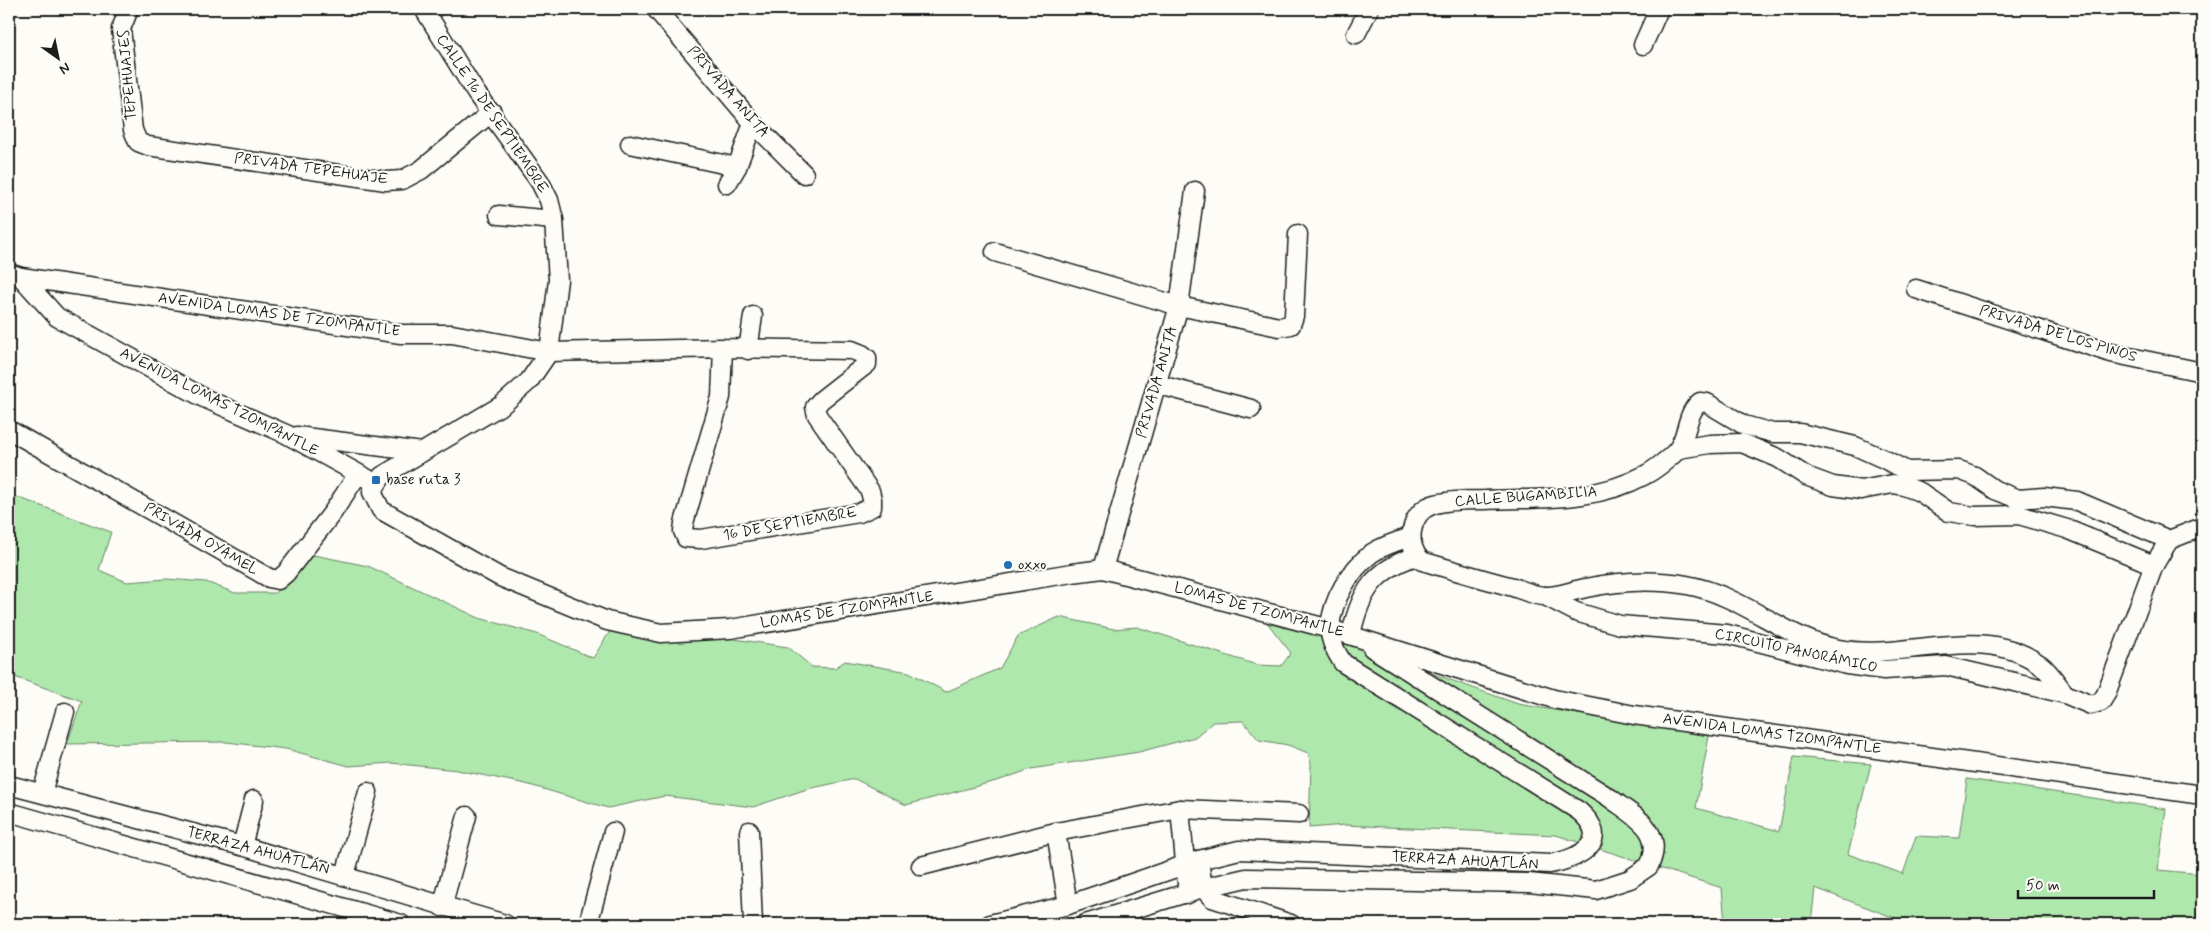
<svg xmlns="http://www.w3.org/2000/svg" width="2211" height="933" font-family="Mynerve,sans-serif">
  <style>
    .green { fill: #afe8ac; stroke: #668264 }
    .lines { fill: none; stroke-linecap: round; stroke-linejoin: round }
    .minor-casing { stroke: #1c1c1c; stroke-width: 21 }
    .minor { stroke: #fdfcf7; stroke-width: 18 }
    .poi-dot { fill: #1f6fb2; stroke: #fdfcf7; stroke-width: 2 }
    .labels { text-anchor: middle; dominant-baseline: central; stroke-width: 4; stroke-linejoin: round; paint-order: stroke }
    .street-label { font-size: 15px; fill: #1c1c1c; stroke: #fdfcf7 }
    .poi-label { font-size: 15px; fill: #1c1c1c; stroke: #fdfcf7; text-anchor: start }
  </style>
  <rect width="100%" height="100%" fill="#fdfcf7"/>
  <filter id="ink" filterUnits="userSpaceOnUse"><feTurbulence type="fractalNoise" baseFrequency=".02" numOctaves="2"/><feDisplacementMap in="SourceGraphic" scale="10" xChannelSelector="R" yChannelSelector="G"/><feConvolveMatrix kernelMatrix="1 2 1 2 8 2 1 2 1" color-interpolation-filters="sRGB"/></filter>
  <g filter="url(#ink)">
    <polygon class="green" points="9,494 111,532 99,570 127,582 167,579 206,582 235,593 275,593 309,554 368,566 479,618 537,634 593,658 612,628 721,637 788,647 812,667 835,668 845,661 909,672 946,692 1000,668 1018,636 1059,617 1114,629 1137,627 1257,665 1281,666 1291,653 1265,620 1299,626 1518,704 1709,736 1696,808 1779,831 1794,757 1871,764 1848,854 1903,874 1916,836 1959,838 1967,779 2166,809 2158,870 2202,874 2202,924 1911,924 1815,888 1811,924 1725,924 1722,888 1556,835 1345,825 1309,828 1311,764 1308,753 1288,745 1259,740 1243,721 1213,722 1195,737 1139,752 1031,769 1000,780 906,805 855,779 807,789 753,807 665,796 608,808 526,784 457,770 391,763 349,766 286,749 226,742 67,744 82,701 9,675"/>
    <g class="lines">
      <g class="minor-casing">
        <g id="minor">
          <polyline points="129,9 121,29 133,130 138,142 148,146 386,181 402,180 421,170 492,112"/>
          <polyline points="424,9 476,93 540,182 549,200 554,220 558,280 549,352 529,381 502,405 382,476 372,492 381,510 500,577 607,621 661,633 730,629 1072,573 1103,569 1330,629 1554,699 1634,715 2202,795"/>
          <polyline points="656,9 753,123 804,174"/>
          <polyline points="1356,34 1369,9"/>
          <polyline points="1643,45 1659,9"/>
          <polyline points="630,144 737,167"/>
          <polyline points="727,184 737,167 753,123"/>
          <polyline points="499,215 554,220"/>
          <polyline points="995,252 1179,306 1279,327 1291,325 1294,316 1298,234"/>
          <polyline points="9,273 21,277 401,334 452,334 549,352 723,348 852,350 862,354 867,358 867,364 821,400 815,407 817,415 870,491 872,499 872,507 859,513 701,539 686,538 683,531 684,523 721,397 723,348"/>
          <polyline points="21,277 57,317 204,398 286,434 368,479"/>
          <polyline points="1916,289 2111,353 2202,372"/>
          <polyline points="748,350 753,316"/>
          <polyline points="1156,384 1251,409"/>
          <polyline points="9,430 269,578 278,580 286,573 333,512 358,474"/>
          <polyline points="297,436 422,452"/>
          <polyline points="1678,449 1710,444 1742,443 1778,458 1806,476 1833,486 1861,490 1893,484 1904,486 1920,492 1949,512 1974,516 2019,515 2067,529 2154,565"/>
          <polyline points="2169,540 2202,527"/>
          <polyline points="1103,569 1179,306 1195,191"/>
          <polyline points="1545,596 1576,612 1620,625 1727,634 1847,665 1884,670 1946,666 2065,694 2091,705 2101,702 2106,694 2154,565 2169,540"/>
          <path d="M1351,635C1360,592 1374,570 1416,556"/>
          <path d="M2065,694C2058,685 2050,672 2041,665C1980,621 1906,662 1839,649C1787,640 1743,595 1687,585C1652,579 1620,581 1586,588C1573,590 1558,597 1545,596C1535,596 1522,590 1513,587C1482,579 1452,570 1422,561C1405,547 1409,513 1432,505C1446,500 1470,500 1485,500C1539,498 1596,502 1645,475C1653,471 1672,457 1678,449C1688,435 1686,413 1700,402L1707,403L1744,425L1773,433H1800L1855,446L1884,459L1907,471L1959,470L1975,476L1995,490L2018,499L2044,497L2077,501L2169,540"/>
          <polyline points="9,785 242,846 505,924"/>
          <polyline points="42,793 65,712"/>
          <polyline points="1180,809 1188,894"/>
          <polyline points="9,812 401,924"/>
          <polyline points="749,831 753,924"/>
          <polyline points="1056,832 1068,905"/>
          <polyline points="242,846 254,800"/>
          <polyline points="1199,860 1203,888 1212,898 1291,924"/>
          <polyline points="921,866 1056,832 1180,809 1299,814"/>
          <polyline points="345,875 368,792"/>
          <polyline points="442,907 467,816"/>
          <polyline points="588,924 613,832"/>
          <path d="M990,924L1068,905L1199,860L1239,850L1550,864C1580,858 1614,841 1579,811L1343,663C1337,654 1329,640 1330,628C1332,599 1350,570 1372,553C1384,545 1398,541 1411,537"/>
          <path d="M1085,924L1203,888L1246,878L1529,883L1596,890L1630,879L1649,866C1666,831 1634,816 1610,798L1372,648"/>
        </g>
      </g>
      <use href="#minor" class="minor"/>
    </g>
  </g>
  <g class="poi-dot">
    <rect x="371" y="475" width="10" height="10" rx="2.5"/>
    <circle cx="1008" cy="565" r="5"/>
  </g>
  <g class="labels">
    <g class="street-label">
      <text transform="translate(128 75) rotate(-95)">TEPEHUAJES</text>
      <text transform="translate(728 92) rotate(49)">PRIVADA ANITA</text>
      <text transform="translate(492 114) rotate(56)">CALLE 16 DE SEPTIEMBRE</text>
      <text transform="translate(311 169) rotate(8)">PRIVADA TEPEHUAJE</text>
      <text transform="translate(279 315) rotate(8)">AVENIDA LOMAS DE TZOMPANTLE</text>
      <text transform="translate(2058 334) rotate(17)">PRIVADA DE LOS PINOS</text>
      <text transform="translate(1157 382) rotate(-74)">PRIVADA ANITA</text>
      <text transform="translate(219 402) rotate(27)">AVENIDA LOMAS TZOMPANTLE</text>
      <text transform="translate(1526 497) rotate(-4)">CALLE BUGAMBILIA</text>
      <text transform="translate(790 524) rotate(-10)">16 DE SEPTIEMBRE</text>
      <text transform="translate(201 539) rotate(30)">PRIVADA OYAMEL</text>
      <text transform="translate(847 610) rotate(-9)">LOMAS DE TZOMPANTLE</text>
      <text transform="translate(1259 610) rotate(15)">LOMAS DE TZOMPANTLE</text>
      <text transform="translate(1796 651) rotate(12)">CIRCUITO PANORÁMICO</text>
      <text transform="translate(1772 734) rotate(8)">AVENIDA LOMAS TZOMPANTLE</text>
      <text transform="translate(258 851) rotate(15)">TERRAZA AHUATLÁN</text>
      <text transform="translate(1465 861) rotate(3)">TERRAZA AHUATLÁN</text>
    </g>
    <g class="poi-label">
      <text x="386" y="480">base ruta 3</text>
      <text x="1018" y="565">oxxo</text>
    </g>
  </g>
  <rect width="2211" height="933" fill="none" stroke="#fdfcf7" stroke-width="30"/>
  <rect x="15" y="15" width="2181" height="903" fill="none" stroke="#1c1c1c" stroke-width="2" filter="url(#ink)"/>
  <g transform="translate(58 58) rotate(147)" stroke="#fdfcf7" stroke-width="4" paint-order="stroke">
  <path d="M0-4L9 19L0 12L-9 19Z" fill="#1c1c1c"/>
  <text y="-8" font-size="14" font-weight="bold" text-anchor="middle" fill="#1c1c1c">N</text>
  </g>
  <path d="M2018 890v8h136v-8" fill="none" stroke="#1c1c1c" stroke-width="2.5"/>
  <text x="2026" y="890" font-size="15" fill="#1c1c1c" stroke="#fdfcf7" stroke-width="4" paint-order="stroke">50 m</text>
</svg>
